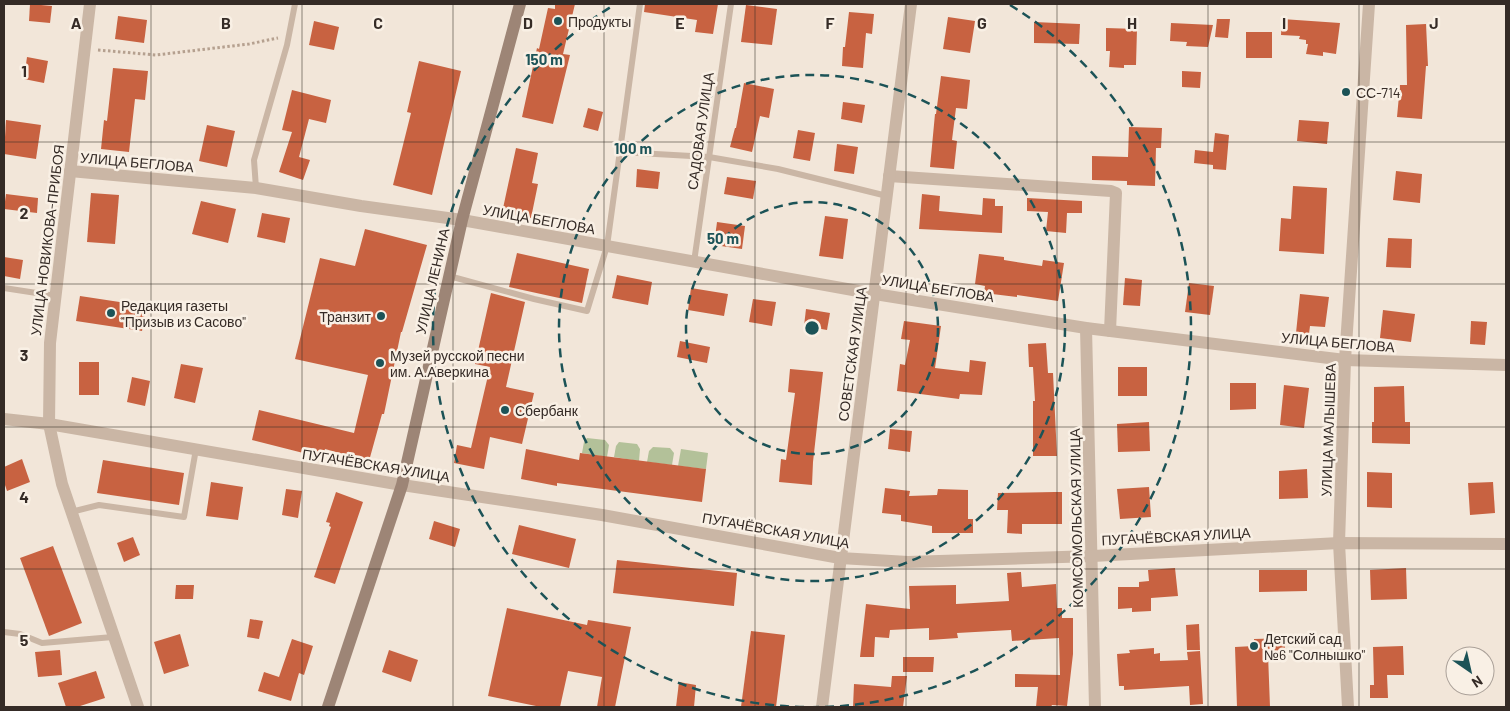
<svg xmlns="http://www.w3.org/2000/svg" width="1510" height="711" font-family="Barlow,sans-serif">
  <style>
    .green { fill: #b3c199 }
    .building { fill: #c86241 }
    .lines { fill: none; stroke-linecap: round; stroke-linejoin: round }
    .path { stroke: #b5a08f; stroke-width: 3; stroke-dasharray: 2.5 2.5; stroke-linecap: butt }
    .service { stroke: #cab6a5; stroke-width: 6 }
    .minor { stroke: #cab6a5; stroke-width: 12 }
    .tertiary { stroke: #cab6a5; stroke-width: 12 }
    .secondary { stroke: #9d8576; stroke-width: 12 }
    .grid { fill: none; stroke: #352b26; stroke-width: 1; stroke-opacity: 0.55 }
    .ring { fill: none; stroke: #1c5357; stroke-width: 2.5; stroke-dasharray: 9 6 }
    .poi-dot { fill: #1c5357; stroke: #f9f0e5; stroke-width: 2 }
    .labels { text-anchor: middle; dominant-baseline: central; stroke-width: 5; stroke-linejoin: round; paint-order: stroke }
    .poi-label { font-size: 14px; fill: #352b26; stroke: #f9f0e5; text-anchor: start }
    .street-label { font-size: 14px; fill: #352b26; stroke: #f9f0e5 }
    .grid-label { font-size: 16px; text-anchor: middle; font-weight: bold; fill: #352b26; stroke: #f9f0e5; stroke-width: 5; stroke-linejoin: round; paint-order: stroke }
    .centre { fill: #1c5357; stroke: #f9f0e5; stroke-width: 2.5 }
    .ring-label { font-size: 15px; text-anchor: middle; font-weight: bold; fill: #1c5357; stroke: #f9f0e5; stroke-width: 5; stroke-linejoin: round; paint-order: stroke }
  </style>
  <rect width="100%" height="100%" fill="#f2e6d9"/>
  <g class="green">
    <polygon points="587,438 605,440 609,445 607,457 582,453 584,442"/>
    <polygon points="619,442 637,444 640,449 639,461 614,457 616,446"/>
    <polygon points="653,447 670,448 674,453 672,465 647,462 649,451"/>
    <polygon points="681,449 708,453 706,469 678,466"/>
  </g>
  <g class="building">
    <polygon points="30,4 52,6 50,23 29,21"/>
    <polygon points="555,4 575,4 563,54 570,55 553,124 522,117 537,48 539,49 548,8 555,9"/>
    <polygon points="645,4 718,4 713,34 695,32 697,20 644,12"/>
    <polygon points="746,5 777,9 772,45 741,42"/>
    <polygon points="849,12 874,14 872,34 866,33 863,68 842,66 843,47 845,47"/>
    <polygon points="118,16 147,20 144,43 115,39"/>
    <polygon points="948,17 975,21 970,53 943,49"/>
    <polygon points="1217,19 1230,19 1228,38 1215,37"/>
    <polygon points="1282,19 1340,23 1336,54 1323,52 1323,56 1306,54 1308,44 1306,44 1306,40 1299,39 1300,36 1281,35"/>
    <polygon points="314,21 339,27 334,50 309,45"/>
    <polygon points="1034,22 1080,24 1079,44 1034,43"/>
    <polygon points="1171,23 1213,25 1208,47 1186,46 1187,42 1170,41"/>
    <polygon points="1426,24 1428,66 1426,66 1422,119 1397,117 1400,85 1407,85 1406,25"/>
    <polygon points="1106,28 1137,29 1136,65 1124,65 1124,68 1109,67 1110,51 1106,51"/>
    <rect x="1246" y="32" width="26" height="26"/>
    <polygon points="27,57 48,61 44,83 24,79"/>
    <polygon points="419,61 461,71 432,195 393,185 411,113 407,112"/>
    <polygon points="113,68 148,71 145,100 135,99 129,152 101,149 104,120 107,121"/>
    <polygon points="1182,71 1201,72 1200,88 1182,87"/>
    <polygon points="941,76 970,80 967,109 956,108 952,140 957,141 954,169 930,167 935,114 936,114"/>
    <polygon points="744,83 774,89 769,118 760,116 752,152 730,147 735,128 736,128"/>
    <polygon points="292,90 331,100 326,123 309,119 299,157 310,160 303,180 279,172 292,132 282,130"/>
    <polygon points="843,102 865,105 862,123 841,119"/>
    <polygon points="588,108 603,112 598,131 583,127"/>
    <polygon points="6,120 41,125 36,159 4,154"/>
    <polygon points="1299,120 1329,122 1327,144 1297,141"/>
    <polygon points="207,125 235,131 227,167 199,161"/>
    <polygon points="1129,127 1162,128 1161,148 1156,148 1155,186 1127,185 1127,181 1092,180 1092,156 1128,157"/>
    <polygon points="798,130 815,133 810,161 793,158"/>
    <polygon points="1215,133 1229,135 1226,170 1213,169 1213,165 1194,163 1195,150 1213,152"/>
    <polygon points="837,144 858,147 854,174 834,171"/>
    <polygon points="516,148 538,153 532,183 538,184 531,218 502,213"/>
    <polygon points="637,169 660,172 658,189 636,187"/>
    <polygon points="1396,171 1422,174 1420,203 1393,200"/>
    <polygon points="727,177 756,181 753,199 724,194"/>
    <polygon points="1293,186 1327,188 1324,254 1279,251 1281,218 1291,219"/>
    <polygon points="91,193 119,195 115,244 87,242"/>
    <polygon points="6,194 38,198 37,213 4,209"/>
    <polygon points="922,194 940,196 939,211 982,215 983,198 995,199 995,206 1003,206 1002,233 919,229"/>
    <polygon points="1027,198 1082,201 1082,213 1067,213 1066,233 1046,231 1048,212 1027,211"/>
    <polygon points="201,201 236,209 228,243 192,234"/>
    <polygon points="262,213 290,218 285,243 257,237"/>
    <polygon points="825,216 848,219 843,259 819,256"/>
    <polygon points="717,222 745,226 742,249 714,245"/>
    <polygon points="365,229 427,245 402,332 401,332 384,414 382,414 369,461 325,449 323,458 252,440 259,410 354,433 368,375 295,359 320,258 355,266"/>
    <polygon points="1388,238 1412,239 1411,268 1386,267"/>
    <polygon points="517,253 589,269 582,303 509,287"/>
    <polygon points="979,254 1004,257 1004,260 1042,266 1043,260 1064,263 1058,301 1017,295 1017,297 984,293 985,286 975,284"/>
    <polygon points="4,257 23,260 20,279 4,276"/>
    <polygon points="617,275 652,282 648,305 612,298"/>
    <polygon points="1125,278 1142,280 1140,306 1123,305"/>
    <polygon points="1189,283 1214,286 1210,315 1185,312"/>
    <polygon points="691,288 728,294 724,316 688,310"/>
    <polygon points="491,293 525,302 506,387 534,393 522,444 490,437 484,469 454,463 457,445 471,448 490,367 475,364"/>
    <polygon points="1300,294 1329,297 1325,327 1310,326 1309,334 1296,333"/>
    <polygon points="80,296 146,306 142,331 76,321"/>
    <polygon points="753,299 776,302 772,326 749,322"/>
    <polygon points="806,309 830,313 827,330 804,326"/>
    <polygon points="1383,310 1415,314 1411,342 1380,338"/>
    <polygon points="904,321 941,326 935,368 969,372 970,360 986,362 982,395 960,394 959,399 897,391 900,364 905,365 910,340 901,339"/>
    <polygon points="1471,321 1487,322 1485,345 1470,344"/>
    <polygon points="680,341 710,347 707,363 677,357"/>
    <polygon points="1046,343 1048,373 1053,373 1057,456 1033,456 1033,401 1035,401 1033,367 1029,367 1028,344"/>
    <rect x="79" y="362" width="20" height="33"/>
    <polygon points="181,364 203,368 195,403 174,398"/>
    <rect x="1118" y="367" width="29" height="29"/>
    <polygon points="790,369 823,372 813,462 812,485 779,482 781,459 786,460 795,393 788,392"/>
    <polygon points="132,377 150,381 145,406 127,402"/>
    <polygon points="1230,383 1256,383 1256,409 1230,410"/>
    <polygon points="1284,385 1309,388 1304,428 1280,425"/>
    <polygon points="1404,386 1405,422 1410,422 1410,444 1372,443 1372,422 1374,422 1374,387"/>
    <polygon points="1149,422 1150,451 1118,452 1117,424"/>
    <polygon points="890,429 912,431 910,452 888,449"/>
    <polygon points="526,449 579,460 580,453 706,469 702,502 557,483 557,486 521,479"/>
    <polygon points="22,459 30,482 7,491 4,482 4,467"/>
    <polygon points="103,460 184,473 179,505 97,493"/>
    <polygon points="1307,469 1308,498 1279,499 1279,471"/>
    <polygon points="1367,472 1392,473 1392,508 1367,507"/>
    <polygon points="211,482 243,487 238,520 206,516"/>
    <polygon points="1493,482 1495,513 1470,515 1468,483"/>
    <polygon points="1149,487 1151,517 1120,519 1117,489"/>
    <polygon points="885,488 910,491 909,496 937,495 938,489 968,490 968,519 973,519 973,533 932,533 932,526 901,521 901,515 882,513"/>
    <polygon points="286,489 302,491 298,518 282,515"/>
    <polygon points="336,492 363,502 335,584 314,577 331,527 329,526 330,523 326,522"/>
    <polygon points="1055,492 1062,492 1062,524 1022,524 1022,534 1007,533 1008,510 997,510 998,493"/>
    <polygon points="434,521 460,529 455,547 429,539"/>
    <polygon points="519,525 576,539 569,568 512,554"/>
    <polygon points="133,537 140,555 124,562 117,543"/>
    <polygon points="53,546 82,623 49,636 20,558"/>
    <polygon points="617,560 737,573 734,606 613,593"/>
    <polygon points="1175,568 1178,596 1151,598 1151,611 1132,612 1132,608 1118,609 1118,587 1139,587 1139,582 1149,581 1148,570"/>
    <polygon points="1406,568 1407,599 1371,600 1370,570"/>
    <polygon points="1259,570 1307,570 1307,591 1259,592"/>
    <polygon points="1021,572 1022,587 1056,584 1057,608 1062,608 1062,618 1073,618 1073,654 1067,706 1052,705 1051,707 1036,707 1038,687 1015,687 1015,674 1060,675 1059,638 1012,641 1011,630 957,633 958,638 929,640 929,628 890,630 889,638 875,637 874,657 860,657 866,604 910,609 909,586 956,585 956,604 1009,601 1007,573"/>
    <polygon points="176,585 194,585 193,599 175,599"/>
    <polygon points="507,608 587,625 588,620 631,627 615,707 597,707 602,677 568,671 560,707 541,707 488,696"/>
    <polygon points="250,619 263,621 259,639 247,637"/>
    <polygon points="1199,624 1200,650 1187,650 1186,625"/>
    <polygon points="751,631 785,635 776,707 741,707"/>
    <polygon points="180,634 189,666 164,674 154,642"/>
    <polygon points="1285,638 1285,653 1268,654 1270,707 1237,707 1235,647 1254,646 1254,639"/>
    <polygon points="292,639 313,646 304,675 299,673 291,701 258,691 264,672 279,677"/>
    <polygon points="1403,646 1404,675 1387,675 1388,698 1370,698 1370,685 1374,685 1373,647"/>
    <polygon points="1154,648 1154,654 1160,653 1160,661 1188,660 1187,652 1200,651 1203,704 1190,705 1189,686 1124,690 1124,686 1119,686 1117,654 1130,653 1129,650"/>
    <polygon points="60,650 62,675 38,677 35,652"/>
    <polygon points="389,650 418,660 411,682 382,672"/>
    <polygon points="903,657 934,657 933,672 903,672"/>
    <polygon points="96,671 105,698 77,707 66,707 58,683"/>
    <polygon points="892,676 907,676 903,707 853,707 854,684 891,687"/>
    <polygon points="679,682 696,685 694,707 676,707"/>
  </g>
  <g class="lines">
    <polyline class="path" points="98,50 156,55 249,44 278,38"/>
    <g class="service">
      <polyline points="620,152 709,157 778,169 887,196"/>
      <polyline points="256,188 254,160 287,45 295,4"/>
      <polyline points="694,262 731,4"/>
      <polyline points="449,276 534,299 587,311 607,246 640,4"/>
      <polyline points="4,288 56,296"/>
      <polyline points="71,512 99,505 184,517 196,449"/>
      <polyline points="4,632 20,634 42,643 113,637"/>
    </g>
    <g class="minor">
      <polyline points="70,171 256,188 361,206 462,220 875,294 1086,328 1345,360 1506,365"/>
      <polyline points="889,176 1111,191 1116,193 1110,331"/>
      <polyline points="1086,328 1095,707"/>
      <polyline points="4,419 49,424"/>
      <polyline points="1348,707 1339,543 1345,360 1369,4"/>
    </g>
    <g class="tertiary">
      <polyline points="90,4 50,343 49,424 62,484 138,707"/>
      <polyline points="49,424 402,485 602,515 840,558 908,562 1093,556 1339,543 1506,544"/>
      <polyline points="822,707 911,4"/>
    </g>
    <polyline class="secondary" points="328,707 402,485 462,220 520,4"/>
  </g>
  <path class="grid" d="M151,4V707M302,4V707M453,4V707M604,4V707M755,4V707M906,4V707M1057,4V707M1208,4V707M1359,4V707M4,142H1506M4,284H1506M4,427H1506M4,569H1506"/>
  <g class="ring">
    <circle cx="812" cy="328" r="126"/>
    <circle cx="812" cy="328" r="253"/>
    <path d="M1010 5A379 379 0 1 1 614 5"/>
  </g>
  <g class="poi-dot">
    <circle cx="558" cy="21" r="5"/>
    <circle cx="1346" cy="92" r="5"/>
    <circle cx="111" cy="313" r="5"/>
    <circle cx="381" cy="316" r="5"/>
    <circle cx="380" cy="363" r="5"/>
    <circle cx="505" cy="410" r="5"/>
    <circle cx="1254" cy="646" r="5"/>
  </g>
  <g class="labels">
    <g class="poi-label">
      <text x="568" y="21">Продукты</text>
      <text x="1356" y="92">СС-714</text>
      <text x="121" y="305">Редакция газеты<tspan x="121" dy="16">"Призыв из Сасово"</tspan></text>
      <text x="371" y="316" text-anchor="end">Транзит</text>
      <text x="390" y="355">Музей русской песни<tspan x="390" dy="16">им. А.Аверкина</tspan></text>
      <text x="515" y="410">Сбербанк</text>
      <text x="1264" y="638">Детский сад<tspan x="1264" dy="16">№6 "Солнышко"</tspan></text>
    </g>
    <g class="street-label">
      <text transform="translate(700 131) rotate(-82)">САДОВАЯ УЛИЦА</text>
      <text transform="translate(137 162) rotate(5)">УЛИЦА БЕГЛОВА</text>
      <text transform="translate(539 219) rotate(10)">УЛИЦА БЕГЛОВА</text>
      <text transform="translate(47 240) rotate(-83)">УЛИЦА НОВИКОВА-ПРИБОЯ</text>
      <text transform="translate(432 281) rotate(-77)">УЛИЦА ЛЕНИНА</text>
      <text transform="translate(938 288) rotate(9)">УЛИЦА БЕГЛОВА</text>
      <text transform="translate(1338 342) rotate(5)">УЛИЦА БЕГЛОВА</text>
      <text transform="translate(852 354) rotate(-82)">СОВЕТСКАЯ УЛИЦА</text>
      <text transform="translate(1328 430) rotate(-88)">УЛИЦА МАЛЫШЕВА</text>
      <text transform="translate(376 465) rotate(9)">ПУГАЧЁВСКАЯ УЛИЦА</text>
      <text transform="translate(1076 518) rotate(-91)">КОМСОМОЛЬСКАЯ УЛИЦА</text>
      <text transform="translate(776 530) rotate(10)">ПУГАЧЁВСКАЯ УЛИЦА</text>
      <text transform="translate(1176 536) rotate(-3)">ПУГАЧЁВСКАЯ УЛИЦА</text>
    </g>
  </g>
  <g class="grid-label">
    <text x="76" y="29">A</text>
    <text x="226" y="29">B</text>
    <text x="378" y="29">C</text>
    <text x="528" y="29">D</text>
    <text x="680" y="29">E</text>
    <text x="830" y="29">F</text>
    <text x="982" y="29">G</text>
    <text x="1132" y="29">H</text>
    <text x="1284" y="29">I</text>
    <text x="1434" y="29">J</text>
    <text x="24" y="77">1</text>
    <text x="24" y="219">2</text>
    <text x="24" y="361">3</text>
    <text x="24" y="503">4</text>
    <text x="24" y="646">5</text>
  </g>
  <circle cx="812" cy="328" r="8" class="centre"/>
  <g class="ring-label">
    <text x="544" y="65">150 m</text>
    <text x="633" y="154">100 m</text>
    <text x="723" y="244">50 m</text>
  </g>
  <rect width="1510" height="711" fill="none" stroke="#352b26" stroke-width="10"/>
  <g transform="translate(1470 671) rotate(146)"><circle r="24" fill="#f9f0e5" stroke="#aba199"/>
  <path d="M0-4L9 19L0 12L-9 19Z" fill="#1c5357"/>
  <text y="-8" font-size="14" font-weight="bold" text-anchor="middle" fill="#352b26">N</text>
  </g>
</svg>
